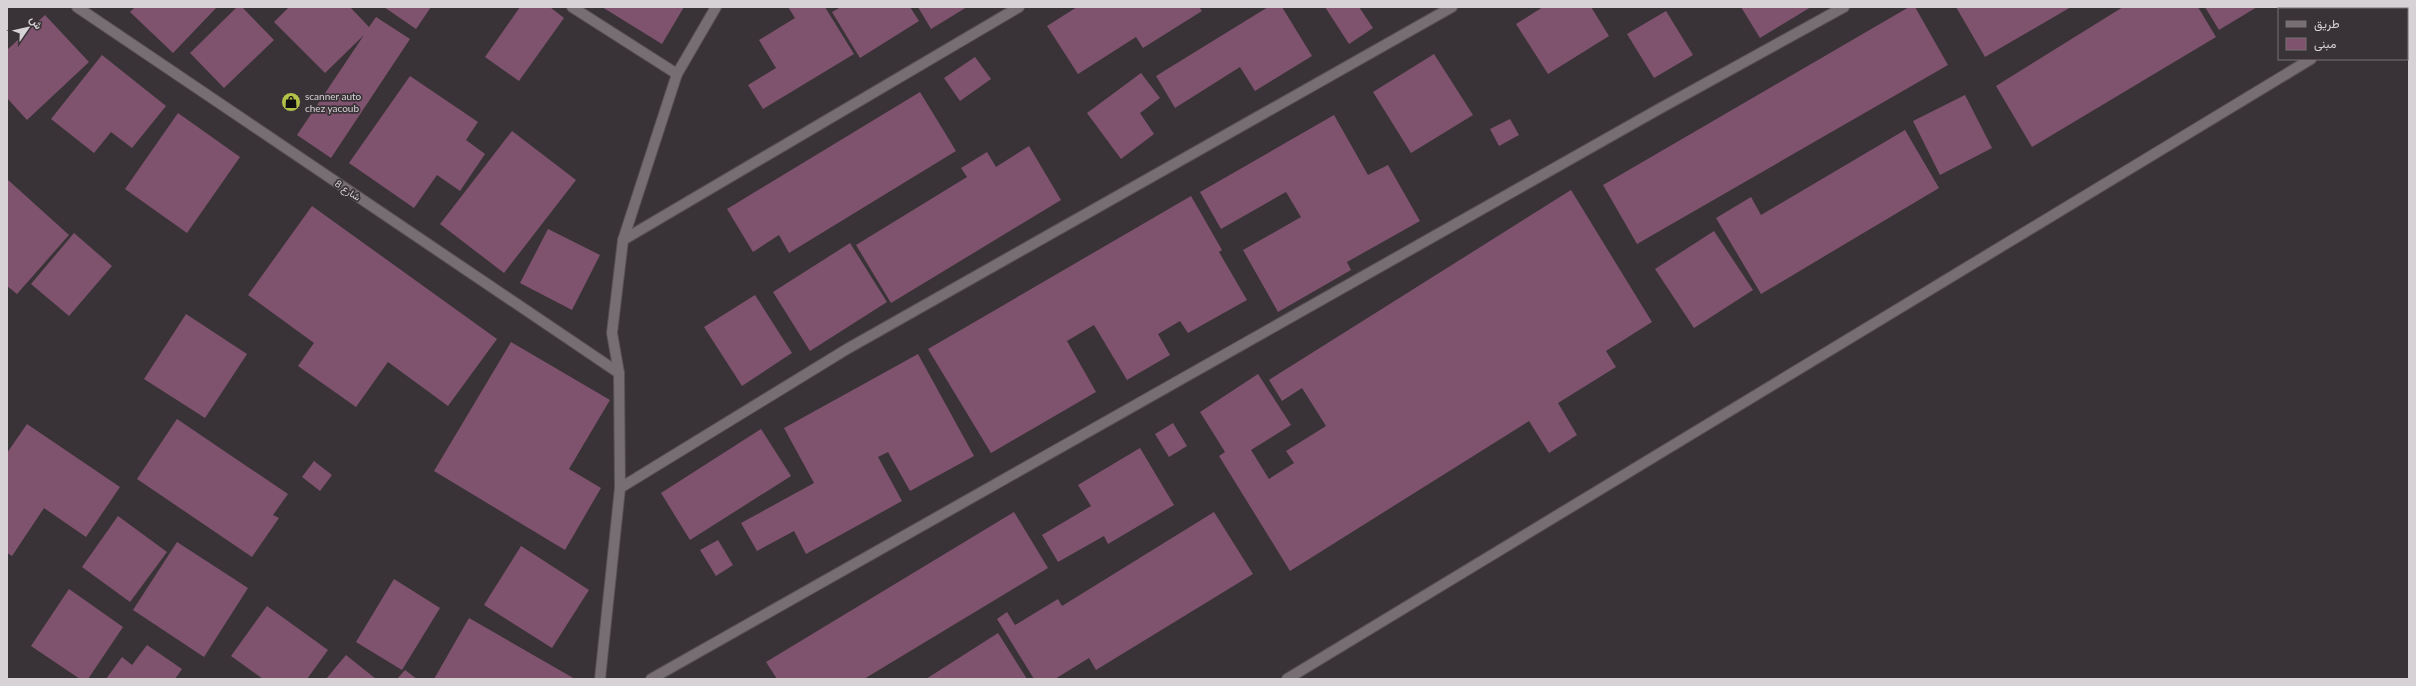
<svg xmlns="http://www.w3.org/2000/svg" width="2416" height="686" font-family="Lato,Vazirmatn,sans-serif">
  <style>
    .building { fill: #7f526e }
    .lines { fill: none; stroke-linecap: round; stroke-linejoin: round }
    .minor-casing { stroke: #575155; stroke-width: 12 }
    .minor { stroke: #766e73; stroke-width: 10 }
    .labels { text-anchor: middle; dominant-baseline: central; stroke-width: 3.5; stroke-linejoin: round; paint-order: stroke }
    .poi-label { font-size: 10px; fill: #d7d2d5; stroke: #393337; text-anchor: start }
    .street-label { font-size: 10px; fill: #d7d2d5; stroke: #393337 }
  </style>
  <rect width="100%" height="100%" fill="#393337"/>
  <g class="building">
    <polygon points="135,7 217,7 173,53 130,12"/>
    <polygon points="237,7 242,7 274,40 224,88 190,53"/>
    <polygon points="289,7 350,7 369,27 376,17 410,39 331,158 297,135 364,35 325,73 274,22"/>
    <polygon points="384,7 431,7 416,29"/>
    <polygon points="520,7 550,7 564,18 519,81 485,57"/>
    <polygon points="602,7 684,7 662,44"/>
    <polygon points="788,7 825,7 854,54 763,109 748,85 776,68 759,40 795,18"/>
    <polygon points="841,7 910,7 919,21 860,58 832,12"/>
    <polygon points="918,7 967,7 931,29"/>
    <polygon points="1077,7 1199,7 1202,11 1143,48 1136,37 1078,74 1047,26"/>
    <polygon points="1268,7 1282,7 1312,56 1255,91 1240,67 1175,108 1156,76"/>
    <polygon points="1325,7 1359,7 1373,28 1349,44"/>
    <polygon points="1543,7 1591,7 1609,36 1548,74 1516,24"/>
    <polygon points="1741,7 1811,7 1760,38"/>
    <polygon points="1909,7 1915,7 1948,65 1637,244 1603,185"/>
    <polygon points="1956,7 2071,7 1985,57"/>
    <polygon points="2123,7 2198,7 2216,37 2032,147 1996,86"/>
    <polygon points="2205,7 2257,7 2219,30"/>
    <polygon points="1666,11 1693,55 1654,78 1627,34"/>
    <polygon points="45,15 89,62 27,120 7,98 7,50"/>
    <polygon points="1434,54 1473,115 1411,153 1373,92"/>
    <polygon points="102,55 166,106 132,148 111,132 94,153 51,119"/>
    <polygon points="975,57 991,79 960,101 944,78"/>
    <polygon points="1141,73 1160,98 1140,113 1154,134 1121,159 1087,113"/>
    <polygon points="410,76 478,122 466,140 485,154 460,191 437,175 414,208 349,163"/>
    <polygon points="920,92 956,151 789,253 779,235 753,252 727,209"/>
    <polygon points="1965,95 1992,148 1940,175 1913,121"/>
    <polygon points="178,113 240,157 187,233 125,189"/>
    <polygon points="1334,115 1368,175 1388,165 1420,221 1347,262 1351,270 1278,312 1243,250 1301,217 1286,192 1221,229 1200,192"/>
    <polygon points="1510,119 1519,135 1499,146 1490,129"/>
    <polygon points="1905,130 1939,188 1761,294 1716,218 1751,197 1761,215"/>
    <polygon points="512,131 576,180 504,273 440,224"/>
    <polygon points="1029,146 1061,200 891,303 856,245 967,177 961,168 987,152 996,167"/>
    <polygon points="7,179 69,235 17,294 7,286"/>
    <polygon points="1571,190 1652,322 1606,351 1616,367 1558,403 1577,435 1549,453 1529,421 1290,571 1219,456 1225,452 1200,412 1258,374 1291,425 1251,450 1269,479 1294,463 1286,451 1326,426 1302,388 1282,401 1269,380"/>
    <polygon points="1191,196 1222,250 1219,252 1247,300 1188,333 1180,321 1158,334 1170,355 1127,380 1094,325 1067,341 1096,392 991,453 928,349"/>
    <polygon points="312,206 497,339 448,406 388,362 356,407 298,366 314,343 248,295"/>
    <polygon points="548,229 600,255 572,310 520,283"/>
    <polygon points="1714,231 1753,290 1694,328 1655,269"/>
    <polygon points="74,233 112,266 69,316 31,284"/>
    <polygon points="850,243 887,302 810,351 773,292"/>
    <polygon points="755,295 792,353 742,386 704,327"/>
    <polygon points="186,314 247,354 205,418 144,379"/>
    <polygon points="511,342 610,400 569,469 601,488 565,550 434,471"/>
    <polygon points="918,354 974,456 910,491 888,452 878,457 902,501 806,554 794,531 757,551 741,523 814,483 784,428"/>
    <polygon points="177,419 288,494 273,515 279,518 252,557 137,479"/>
    <polygon points="1173,423 1187,446 1169,457 1155,434"/>
    <polygon points="27,424 120,487 86,537 44,508 12,556 7,553 7,453"/>
    <polygon points="761,429 791,476 690,540 661,493"/>
    <polygon points="1140,448 1174,505 1108,544 1104,536 1058,562 1042,535 1091,506 1078,485"/>
    <polygon points="314,461 332,475 320,491 302,477"/>
    <polygon points="1014,512 1048,568 864,679 777,679 766,662"/>
    <polygon points="1214,512 1253,574 1096,670 1089,658 1055,679 1034,679 997,619 1007,612 1015,625 1058,599 1062,606"/>
    <polygon points="118,516 167,552 130,602 82,567"/>
    <polygon points="718,540 733,565 716,576 700,550"/>
    <polygon points="177,542 248,588 204,657 133,610"/>
    <polygon points="521,546 589,590 552,648 484,605"/>
    <polygon points="394,579 440,608 402,670 356,642"/>
    <polygon points="69,589 123,627 88,679 80,679 31,646"/>
    <polygon points="267,606 328,650 307,679 263,679 231,656"/>
    <polygon points="469,618 575,679 434,679"/>
    <polygon points="998,633 1027,679 926,679"/>
    <polygon points="147,645 182,669 175,679 106,679 122,657 132,665"/>
    <polygon points="346,655 376,679 326,679"/>
    <polygon points="405,670 417,679 397,679"/>
  </g>
  <g class="lines">
    <g class="minor-casing">
      <g id="minor">
        <polyline points="77,7 619,373"/>
        <polyline points="572,7 677,74"/>
        <polyline points="2394,9 2397,7"/>
        <polyline points="623,240 1019,7"/>
        <polyline points="620,488 847,349 1452,7"/>
        <polyline points="600,679 620,488 619,373 612,333 623,240 677,74 716,7"/>
        <polyline points="651,679 1659,109 1844,7"/>
        <polyline points="1287,679 2311,59"/>
      </g>
    </g>
    <use href="#minor" class="minor"/>
  </g>
  <defs>
    <g id="shop-disc" transform="scale(1)"><circle r="9.5" fill="#b4c24a" stroke="#393337"/><path d="M-5-2.5h2.3a2.7 3.5 0 0 1 5.4 0H5L5.5 6h-11ZM-1.5-2.5h3a1.5 2.3 0 0 0-3 0Z" fill="#111"/></g>
  </defs>
  <g fill-rule="evenodd">
    <use href="#shop-disc" x="291" y="102"/>
  </g>
  <g class="labels">
    <g class="poi-label">
      <text x="305" y="96">scanner auto<tspan x="305" dy="12">chez yacoub</tspan></text>
    </g>
    <g class="street-label">
      <text transform="translate(348 190) rotate(34)">شارع 8</text>
    </g>
  </g>
  <rect width="2416" height="686" fill="none" stroke="#d7d2d5" stroke-width="16"/>
  <rect x="2278" y="8" width="130" height="52" fill="#393337" stroke="#787376"/>
  <rect x="2286" y="21" width="20" height="6" fill="#766e73" stroke="#787376"/>
  <text x="2314" y="28" font-size="12" fill="#d7d2d5">طريق</text>
  <rect x="2286" y="38" width="20" height="12" fill="#7f526e" stroke="#787376"/>
  <text x="2314" y="48" font-size="12" fill="#d7d2d5">مبنى</text>
  <g transform="translate(28 28) rotate(56)" stroke="#393337" stroke-width="3" paint-order="stroke">
  <path d="M0-3L7 15L0 10L-7 15Z" fill="#d7d2d5"/>
  <text y="-6" font-size="11" font-weight="bold" text-anchor="middle" fill="#d7d2d5">ش</text>
  </g>
</svg>
